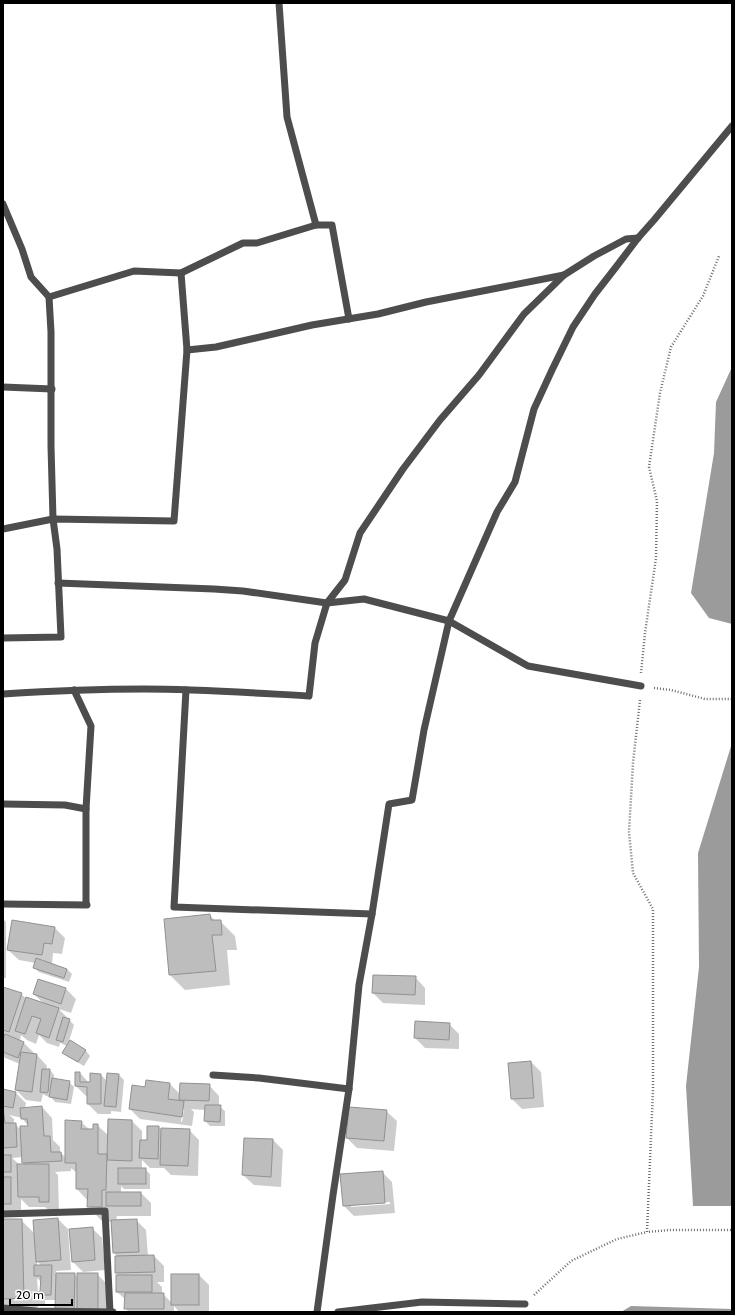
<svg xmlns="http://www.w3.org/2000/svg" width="735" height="1315" font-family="Cabin,sans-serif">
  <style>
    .water { fill: #9b9b9b }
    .shadow { fill: #0003; fill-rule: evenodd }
    .building { fill: #bdbdbd; stroke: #919191 }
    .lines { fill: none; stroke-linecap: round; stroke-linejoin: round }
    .path { stroke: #6f6f6f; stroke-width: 2.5; stroke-dasharray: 1 2; stroke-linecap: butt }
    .minor { stroke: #4d4d4d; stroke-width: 7 }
  </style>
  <rect width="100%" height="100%" fill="#fff"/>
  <g class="water">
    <polygon points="732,367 732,624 709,618 691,593 714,453 716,402"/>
    <polygon points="732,743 732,1206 693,1206 686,1086 699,967 698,853"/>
    <polygon points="631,1306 732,1309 732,1312 621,1312"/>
  </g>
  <g class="shadow">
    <polygon points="210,915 215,921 220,921 235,936 237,950 227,950 230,985 185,990 170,975"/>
    <polygon points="3,919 6,922 6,978 3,978"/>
    <polygon points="54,927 65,938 62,954 53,953 52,964 67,969 72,974 69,982 39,972 34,967 36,963 19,960 8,950"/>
    <polygon points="415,977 425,988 425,1005 383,1003 373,993"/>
    <path d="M39,980L66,989L76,999L71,1013L59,1009L74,1025L69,1041L86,1051L90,1056L84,1066L68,1057L64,1053L67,1046L60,1043L59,1047L47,1043L39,1035L36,1044L27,1040L21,1035L20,1041L24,1043L34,1053L33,1055H37L47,1066L46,1070H50L54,1075V1080L69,1082L74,1087L71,1104L55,1102L51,1097L46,1096L43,1094L41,1102L26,1100L16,1090L20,1064L3,1057V1041L5,1037L3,1036V988L21,994L27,999L43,1003L34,994ZM45,1091L53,1092V1094L45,1093Z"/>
    <polygon points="449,1024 459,1034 459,1049 425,1048 415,1038"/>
    <polygon points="531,1062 541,1072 544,1107 522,1109 512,1099"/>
    <polygon points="76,1073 80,1073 89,1083 101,1075 107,1081 119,1075 124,1080 121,1112 111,1111 111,1114 98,1114 88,1104 88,1096 86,1096 76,1086"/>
    <path d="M170,1084L180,1094L209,1085L219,1096V1106L225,1111V1126H210L205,1121V1110L191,1109L194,1112L192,1126L140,1119L130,1109L146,1088ZM182,1109H184L182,1122H181Z"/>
    <path d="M3,1090L16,1093L26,1103L25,1108L42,1107L52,1118L53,1140L60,1147V1152L66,1158L81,1122L90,1130H94L97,1125L109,1136V1120L132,1121L142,1131V1141H148L159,1127L162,1130H189L199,1140L198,1176L171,1175L164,1168H150L142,1160V1169H145L150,1174V1189H124L121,1186V1193H141L151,1203V1216H117L116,1221L136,1220L146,1230L148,1256H154L164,1266V1282H157L162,1287V1294H163L172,1303L199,1275L209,1285V1312H179L174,1306V1312H129L125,1308L126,1300L117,1292L119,1276L116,1273L118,1257L114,1253L112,1222H103L88,1207V1201L77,1189V1173L71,1168V1171L55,1172L58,1175L59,1212H51L45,1207H29L21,1199V1213H3ZM9,1115L22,1118L29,1127L21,1130L15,1124H14V1119ZM23,1157V1163L26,1165H20L12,1158Z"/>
    <polygon points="386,1111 397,1121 394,1151 357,1148 347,1138"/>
    <polygon points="273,1140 283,1150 281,1187 254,1185 243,1175"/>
    <path d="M382,1172L392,1182L395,1213L354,1216L344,1206L341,1175ZM390,1202V1204L351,1207V1205Z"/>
    <path d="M58,1219L68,1229L71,1270L56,1271V1274H74L78,1278L97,1274L107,1284L108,1312H58L56,1300H45V1305L38,1304V1312H3V1275L21,1220L35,1234ZM37,1261L42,1266H37ZM37,1278L40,1281H42L41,1293H38Z"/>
    <polygon points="92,1228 102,1238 105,1270 83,1272 73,1262"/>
  </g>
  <g class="building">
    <polygon points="210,914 211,920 221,920 222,935 212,935 216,971 169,975 164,919"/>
    <polygon points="12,920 55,927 52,944 44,943 42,955 7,950"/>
    <polygon points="36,958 67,969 64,978 33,968"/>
    <polygon points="373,975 416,976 415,995 372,993"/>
    <polygon points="38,979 66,988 61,1004 33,994"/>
    <polygon points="3,987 22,993 9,1032 3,1030"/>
    <polygon points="26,997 59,1008 49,1038 36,1033 41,1019 32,1016 25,1034 15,1031"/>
    <polygon points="63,1017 70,1019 63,1042 56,1040"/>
    <polygon points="415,1021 450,1023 449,1040 414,1038"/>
    <polygon points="5,1034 24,1042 18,1058 3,1052 3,1039"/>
    <polygon points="70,1040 86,1050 78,1062 62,1053"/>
    <polygon points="21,1052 37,1054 32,1092 15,1090"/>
    <polygon points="531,1061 534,1098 511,1099 508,1063"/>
    <polygon points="42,1069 50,1069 48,1093 40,1092"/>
    <polygon points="75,1072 80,1072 80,1082 90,1082 90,1073 101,1074 101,1104 87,1104 87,1087 75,1086"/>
    <polygon points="107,1073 119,1074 116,1107 104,1106"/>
    <polygon points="52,1078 70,1081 67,1100 49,1097"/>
    <polygon points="146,1080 170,1083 168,1099 184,1101 182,1117 129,1109 132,1085 145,1087"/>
    <polygon points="180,1083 210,1084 209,1101 179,1100"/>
    <polygon points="3,1089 16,1092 13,1108 3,1106"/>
    <polygon points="205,1105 221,1105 220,1122 204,1121"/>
    <polygon points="42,1106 44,1136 50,1136 51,1152 61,1152 62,1161 22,1163 20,1126 28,1126 27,1119 21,1119 20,1108"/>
    <polygon points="349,1107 387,1110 384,1141 346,1138"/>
    <polygon points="3,1108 5,1123 16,1123 17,1147 3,1148"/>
    <polygon points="108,1119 132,1120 132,1161 107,1160"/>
    <polygon points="65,1120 82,1121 81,1129 93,1129 93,1124 98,1124 98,1154 107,1154 106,1190 102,1190 102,1207 87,1207 88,1189 76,1189 76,1163 65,1163"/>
    <polygon points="147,1126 159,1126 158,1159 139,1158 140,1140 147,1140"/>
    <polygon points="161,1128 190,1129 188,1166 160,1165"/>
    <polygon points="244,1138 273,1139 271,1177 242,1175"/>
    <rect x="3" y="1155" width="8" height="17"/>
    <polygon points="17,1164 49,1164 49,1202 39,1202 39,1197 18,1197"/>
    <rect x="118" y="1168" width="28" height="16"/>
    <polygon points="383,1171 385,1203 343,1206 340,1174"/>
    <rect x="3" y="1177" width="8" height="27"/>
    <rect x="106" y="1192" width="35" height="14"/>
    <polygon points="58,1218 61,1260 36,1262 33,1220"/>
    <polygon points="3,1219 22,1219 24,1298 3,1299"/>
    <polygon points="137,1219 139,1252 113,1253 111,1220"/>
    <polygon points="93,1227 95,1260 72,1262 69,1229"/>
    <polygon points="154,1255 155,1272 115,1273 115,1256"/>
    <polygon points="34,1265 52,1265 51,1295 41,1295 40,1300 33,1300 34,1292 40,1292 41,1276 34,1276"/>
    <polygon points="56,1273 75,1273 74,1311 55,1310"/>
    <rect x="77" y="1273" width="21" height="38"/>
    <rect x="171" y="1274" width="28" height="31"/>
    <rect x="116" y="1275" width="36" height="17"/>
    <polygon points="125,1293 164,1293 164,1309 124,1309"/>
  </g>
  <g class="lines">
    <g class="path">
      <polyline points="641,673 645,633 656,558 657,501 649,467 660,393 671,347 703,296 719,256"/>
      <polyline points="654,688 671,690 705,699 732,699"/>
      <polyline points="640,700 633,763 629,832 633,873 653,909 653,1089 647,1232 669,1230 732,1230"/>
      <polyline points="534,1295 571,1261 617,1239 647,1232"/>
    </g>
    <g class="minor">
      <polyline points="279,3 287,117 316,225"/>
      <polyline points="3,204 22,249 31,277 49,297 51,332 51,446 53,519 57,549 61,637 3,638"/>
      <polyline points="49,297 134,271 181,273 243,243 257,243 316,225 332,225 349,319"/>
      <polyline points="187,350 216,347 312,325 378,314 426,302 564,275 594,256 626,239 638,238"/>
      <polyline points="3,387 52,389"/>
      <polyline points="3,529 53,519 174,521 187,350 181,273"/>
      <polyline points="58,583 214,589 243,591 327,603 364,599 449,621 528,666 641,686"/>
      <polyline points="186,690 174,907 372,914"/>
      <path d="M3,694C50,691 97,689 144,689C199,689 254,693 309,696L315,643L327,603L345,580L360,533L403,469L440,420L479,375L524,314L564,275"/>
      <polyline points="3,804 65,805 86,809"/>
      <polyline points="3,904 87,905 86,902 86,809 91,726 74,690"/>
      <polyline points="213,1075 259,1078 349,1089 359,985 372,914 389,804 412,800 424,730 449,621 497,512 515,482 534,409 552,370 573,327 595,294 616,267 638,238 654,220 732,126"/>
      <polyline points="3,1214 105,1211 110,1312"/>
      <polyline points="3,1308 36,1311 113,1312"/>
      <polyline points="317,1312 333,1195 349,1089"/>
      <polyline points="338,1312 422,1302 525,1304"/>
    </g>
  </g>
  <rect width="735" height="1315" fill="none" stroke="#000000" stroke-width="8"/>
  <path d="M10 1299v6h62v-6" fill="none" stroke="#000000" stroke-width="2"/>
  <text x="16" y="1299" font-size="12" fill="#000000" stroke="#ffffff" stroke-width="3" paint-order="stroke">20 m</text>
</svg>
